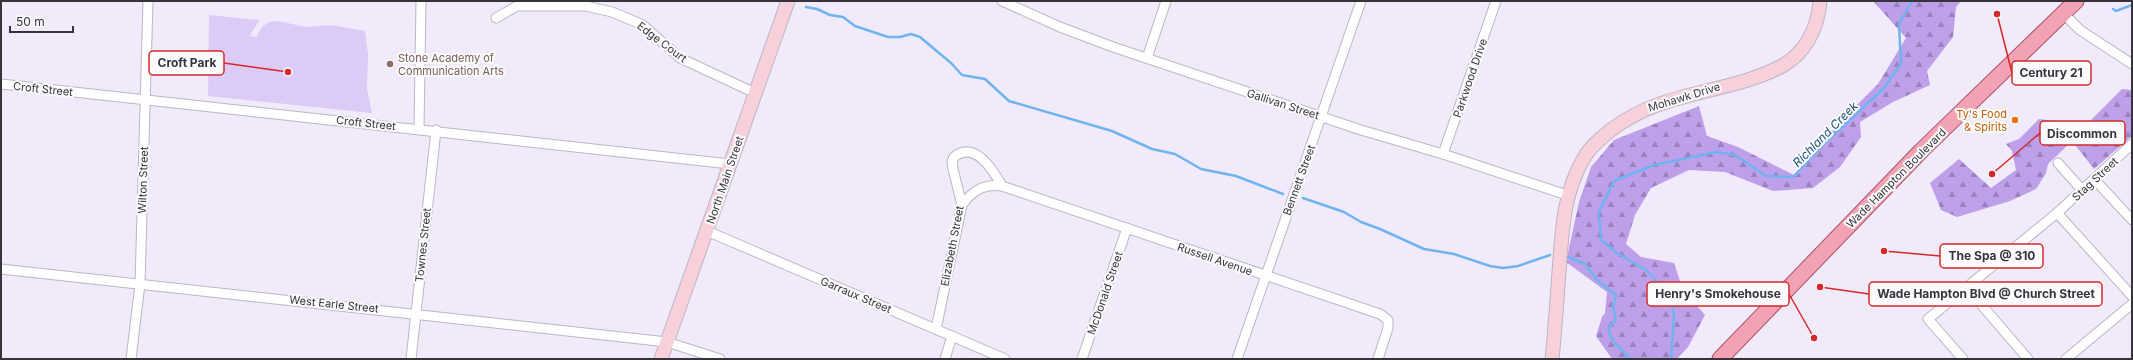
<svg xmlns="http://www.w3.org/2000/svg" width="2133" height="360" font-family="Inter,sans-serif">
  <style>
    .forest { fill: url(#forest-firs) }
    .park { fill: #dccbf6 }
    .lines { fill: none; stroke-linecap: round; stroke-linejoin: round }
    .stream { stroke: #70b4ef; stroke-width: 2.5 }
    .street-casing { stroke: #bbb6c5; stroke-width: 11 }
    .secondary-casing { stroke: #bbb6c5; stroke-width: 15 }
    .primary-casing { stroke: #aa5368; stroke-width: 17 }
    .street { stroke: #fff; stroke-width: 9 }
    .secondary { stroke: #f8d0d9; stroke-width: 13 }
    .primary { stroke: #f2a2b3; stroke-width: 15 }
    .education-dot { fill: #8d6e63; stroke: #fbfafd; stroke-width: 1.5 }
    .food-dot { fill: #e8710a; stroke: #fbfafd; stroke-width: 1.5 }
    .labels { text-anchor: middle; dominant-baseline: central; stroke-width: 4; stroke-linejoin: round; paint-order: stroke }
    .street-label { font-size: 11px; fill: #36343a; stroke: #fbfafd }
    .education-label { font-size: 11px; fill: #785e54; stroke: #fbfafd; text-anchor: start }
    .food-label { font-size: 11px; fill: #c56008; stroke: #fbfafd; text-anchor: end }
    .water-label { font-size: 12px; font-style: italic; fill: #22537a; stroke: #fbfafd }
    .leader { fill: none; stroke: #d62828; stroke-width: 1.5 }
    .callout-dot { fill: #d62828; stroke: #fbfafd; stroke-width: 1.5 }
    .callout { fill: #fbfafd; stroke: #d62828; stroke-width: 1.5 }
    .callout-label { font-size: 12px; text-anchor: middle; font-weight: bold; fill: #36343a }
  </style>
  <defs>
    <pattern id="forest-firs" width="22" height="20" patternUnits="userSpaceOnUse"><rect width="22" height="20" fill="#bd9fea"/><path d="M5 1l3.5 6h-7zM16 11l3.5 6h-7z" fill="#9a82bf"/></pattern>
  </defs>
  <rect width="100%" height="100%" fill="#f0eafb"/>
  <g class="forest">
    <polygon points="1873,1 1961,1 1956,7 1953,37 1927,71 1930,85 1893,102 1860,122 1861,137 1840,167 1813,188 1773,191 1725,172 1689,170 1651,188 1635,215 1626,244 1641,257 1674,263 1683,290 1705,315 1688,347 1677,359 1612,359 1596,336 1602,317 1605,313 1607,292 1566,262 1579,202 1591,167 1614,140 1699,106 1707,136 1738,147 1796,176 1838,124 1878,84 1906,38"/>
    <polygon points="2122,89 2132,90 2132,136 2094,169 2072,141 2048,164 2046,173 2036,189 2010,201 1957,217 1941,210 1930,183 1959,159 1991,188 2016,170 2012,151 2006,144 2019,139 2039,119 2086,125"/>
  </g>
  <polygon class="park" points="209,15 259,20 250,36 256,37 262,27 269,22 278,21 306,27 332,25 365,31 368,54 367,89 372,113 208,96"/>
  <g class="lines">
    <g class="stream">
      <polyline points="806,7 817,9 830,15 843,17 855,26 888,37 900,37 911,34 920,37 951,63 962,75 985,79 1009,101 1112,131 1152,149 1175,154 1201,169 1236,176 1283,194"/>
      <polyline points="2113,9 2116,11 2132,5"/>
      <polyline points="1303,198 1344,212 1361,222 1380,229 1424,249 1454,254 1490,266 1503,268 1518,266 1550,255"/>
      <path d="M1568,257L1585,264L1597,280L1616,295L1613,307L1616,320L1609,327C1607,339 1623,351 1631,359"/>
      <polyline points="1671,359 1674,315 1669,294 1646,270 1617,253 1601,240 1599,212 1614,181 1654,165 1716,152 1735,155 1766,176 1793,177 1826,142 1883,89 1901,64 1899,24 1912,1"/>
    </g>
    <g class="street-casing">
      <g id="street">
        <polyline points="1002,1 1060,27 1113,47 1361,130 1443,154 1567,195"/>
        <polyline points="2063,13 2080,30 2132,64"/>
        <polyline points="496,18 517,6 586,6 612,12 643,25 680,58 755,93"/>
        <polyline points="1147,58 1166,1"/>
        <polyline points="1,84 730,164"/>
        <polyline points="419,128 421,1"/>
        <polyline points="1443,154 1496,1"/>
        <polyline points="2058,163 2083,191"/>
        <polyline points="2095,180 2132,220"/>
        <path d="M962,205C972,191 984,183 1002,186L1380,314L1388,320V328L1378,359"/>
        <polyline points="2057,213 2132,296"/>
        <polyline points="707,231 1005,359"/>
        <polyline points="1,269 667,342 720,359"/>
        <polyline points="1967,288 2028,359"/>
        <path d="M936,329L962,205L953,169L952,162L954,157C975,140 993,170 1002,186"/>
        <polyline points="131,359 140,284 148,1"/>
        <polyline points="411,359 436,130"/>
        <polyline points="945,359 952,336"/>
        <polyline points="1082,359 1127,228"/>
        <polyline points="1237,359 1361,1"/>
        <polyline points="1963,359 1928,319 2057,213 2132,144"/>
        <polyline points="2066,359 2132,304"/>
      </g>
    </g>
    <g class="secondary-casing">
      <g id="secondary">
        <polyline points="661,359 788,1"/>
        <path d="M1552,359C1555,330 1557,301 1559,272C1562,232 1563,193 1584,158C1590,147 1601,138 1611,130C1664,89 1727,95 1782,66C1806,53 1818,27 1820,1"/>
      </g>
    </g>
    <g class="primary-casing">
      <polyline id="primary" points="1720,359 1921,151 2076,1"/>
    </g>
    <use href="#street" class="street"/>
    <use href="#secondary" class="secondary"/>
    <use href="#primary" class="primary"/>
  </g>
  <circle class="education-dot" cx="390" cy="64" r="4"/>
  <circle class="food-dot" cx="2015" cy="120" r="4"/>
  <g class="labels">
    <g class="street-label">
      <text transform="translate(662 42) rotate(37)">Edge Court</text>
      <text transform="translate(1470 78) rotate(-71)">Parkwood Drive</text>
      <text transform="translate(43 89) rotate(6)">Croft Street</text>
      <text transform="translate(1684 97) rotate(-17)">Mohawk Drive</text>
      <text transform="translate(1283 104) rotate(18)">Gallivan Street</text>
      <text transform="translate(366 123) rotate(6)">Croft Street</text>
      <text transform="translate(1896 178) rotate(-45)">Wade Hampton Boulevard</text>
      <text transform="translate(2095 179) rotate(-43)">Stag Street</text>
      <text transform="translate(143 180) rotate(-88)">Wilton Street</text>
      <text transform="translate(725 180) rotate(-71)">North Main Street</text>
      <text transform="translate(1299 180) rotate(-70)">Bennett Street</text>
      <text transform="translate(423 245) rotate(-84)">Townes Street</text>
      <text transform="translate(952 246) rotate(-79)">Elizabeth Street</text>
      <text transform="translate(1215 259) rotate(19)">Russell Avenue</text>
      <text transform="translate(1105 293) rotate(-71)">McDonald Street</text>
      <text transform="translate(856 295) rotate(23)">Garraux Street</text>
      <text transform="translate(334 304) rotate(6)">West Earle Street</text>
    </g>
    <g class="education-label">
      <text x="398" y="58">Stone Academy of<tspan x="398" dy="13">Communication Arts</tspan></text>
    </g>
    <g class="food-label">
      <text x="2007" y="114">Ty's Food<tspan x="2007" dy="13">&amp; Spirits</tspan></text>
    </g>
    <g class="water-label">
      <text transform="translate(1825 134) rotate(-45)">Richland Creek</text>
    </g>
  </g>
  <path class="leader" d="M288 72L224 63M1997 14L2012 73M1992 174L2040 133M1884 251L1940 256M1820 287L1869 294M1814 338L1789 294"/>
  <g class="callout-dot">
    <circle cx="288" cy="72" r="4"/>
    <circle cx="1997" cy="14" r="4"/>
    <circle cx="1992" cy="174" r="4"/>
    <circle cx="1884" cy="251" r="4"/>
    <circle cx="1820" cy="287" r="4"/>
    <circle cx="1814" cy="338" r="4"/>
  </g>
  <g class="callout">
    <rect x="149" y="51" width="75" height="24" rx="4"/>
    <rect x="2012" y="61" width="79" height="24" rx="4"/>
    <rect x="2040" y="121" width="85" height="24" rx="4"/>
    <rect x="1940" y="244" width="103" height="24" rx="4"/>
    <rect x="1869" y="282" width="233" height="24" rx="4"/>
    <rect x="1647" y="282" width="142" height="24" rx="4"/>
  </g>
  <g class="callout-label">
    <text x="187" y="67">Croft Park</text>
    <text x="2051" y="77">Century 21</text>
    <text x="2082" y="138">Discommon</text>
    <text x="1992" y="260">The Spa @ 310</text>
    <text x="1986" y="298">Wade Hampton Blvd @ Church Street</text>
    <text x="1718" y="298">Henry's Smokehouse</text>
  </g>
  <rect width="2133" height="360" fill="none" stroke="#36343a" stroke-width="4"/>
  <path d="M10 26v6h63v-6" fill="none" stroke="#36343a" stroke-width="2"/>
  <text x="16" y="26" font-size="12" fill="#36343a" stroke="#fbfafd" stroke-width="3" paint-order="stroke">50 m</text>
</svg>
